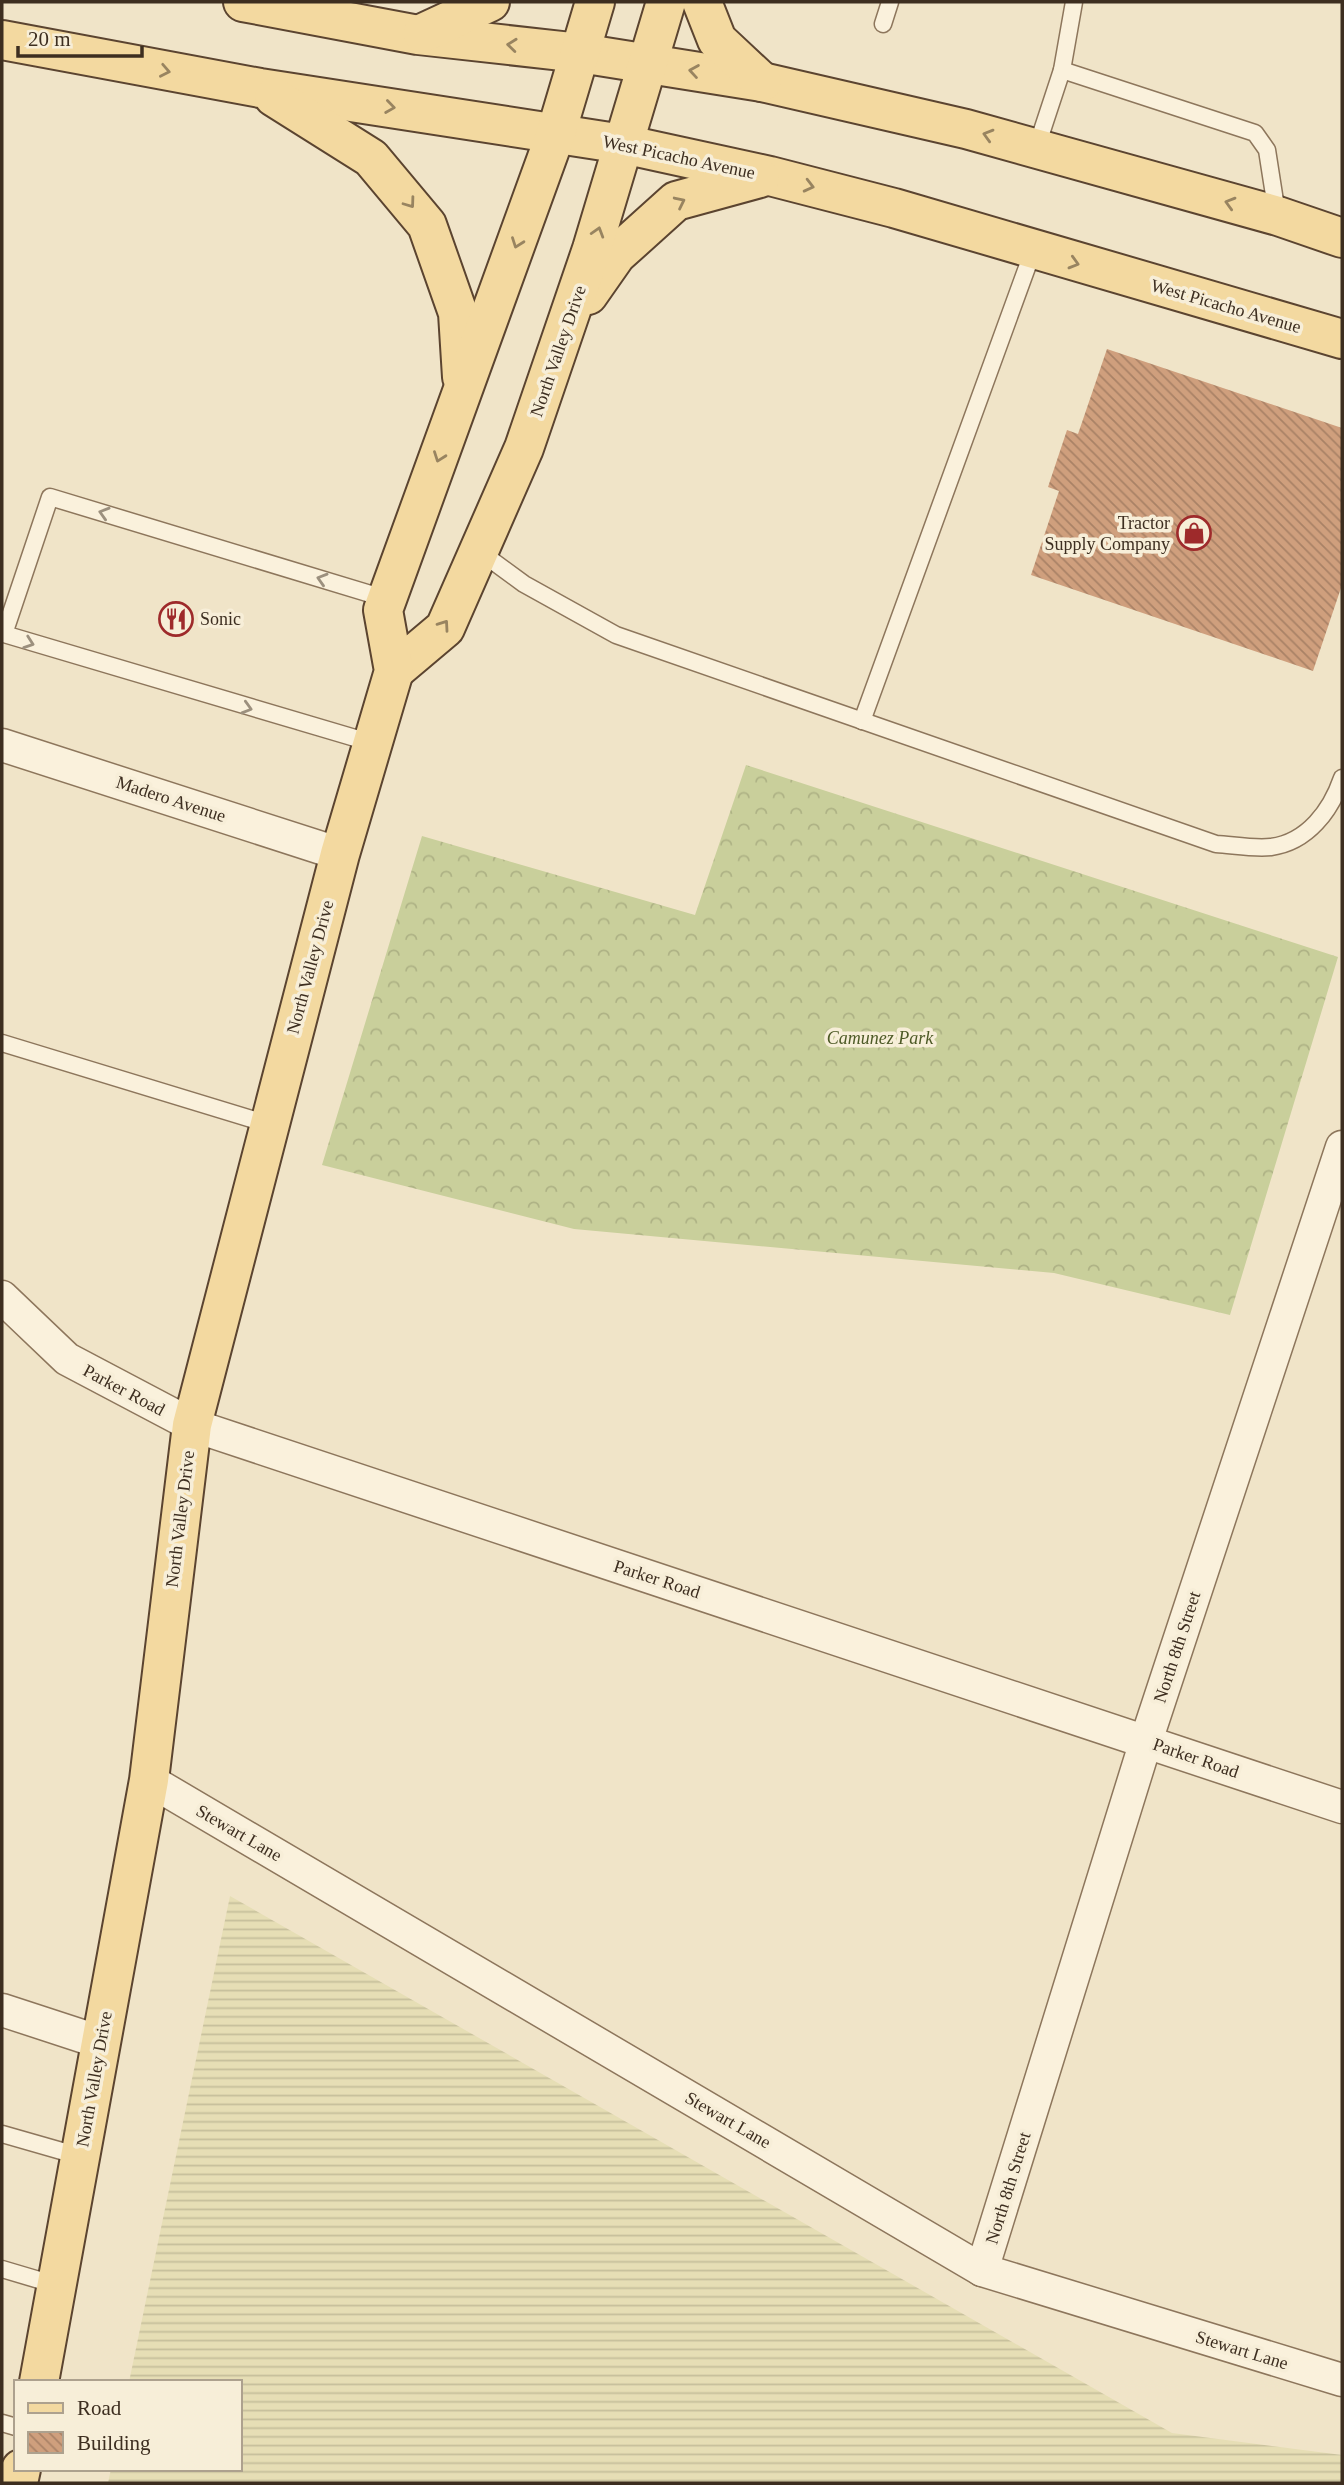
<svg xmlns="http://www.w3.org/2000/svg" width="1344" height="2485" font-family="Georgia,serif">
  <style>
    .farmland { fill: url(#farmland-rules) }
    .forest { fill: url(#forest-crowns) }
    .building { fill: url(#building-back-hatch) }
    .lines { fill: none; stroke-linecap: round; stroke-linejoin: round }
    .lane-casing { stroke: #8d765c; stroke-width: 19 }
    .street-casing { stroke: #8d765c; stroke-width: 35 }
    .primary-casing { stroke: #5b4430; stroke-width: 42 }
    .lane { stroke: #faf1dc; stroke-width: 16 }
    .street { stroke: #faf1dc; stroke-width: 32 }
    .primary { stroke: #f3d9a0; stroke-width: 38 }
    .oneway { stroke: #988460 }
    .oneway2 { stroke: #9c907e }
    .labels { text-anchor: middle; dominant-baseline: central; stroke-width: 7; stroke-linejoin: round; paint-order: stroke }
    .street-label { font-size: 18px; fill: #3d2e20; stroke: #f7eed8 }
    .poi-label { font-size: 18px; fill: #3d2e20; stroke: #f7eed8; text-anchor: end }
    .park-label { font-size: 18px; font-style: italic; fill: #4d5a26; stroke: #f7eed8 }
  </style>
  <defs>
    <pattern id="farmland-rules" width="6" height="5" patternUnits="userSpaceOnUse" patternTransform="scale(1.75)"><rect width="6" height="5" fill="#e6deb5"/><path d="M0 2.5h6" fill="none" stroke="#c6bf9b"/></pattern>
    <pattern id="forest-crowns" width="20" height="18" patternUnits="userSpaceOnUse" patternTransform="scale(1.75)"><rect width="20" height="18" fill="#c9cf9b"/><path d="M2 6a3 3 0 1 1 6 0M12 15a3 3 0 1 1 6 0" fill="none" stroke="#aeb285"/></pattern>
    <pattern id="building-back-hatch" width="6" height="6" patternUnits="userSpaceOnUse" patternTransform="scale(1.75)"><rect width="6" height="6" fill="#cf9f7d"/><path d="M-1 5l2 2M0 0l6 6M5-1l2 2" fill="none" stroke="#a98266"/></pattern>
  </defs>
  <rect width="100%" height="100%" fill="#f0e4c8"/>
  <polygon class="farmland" points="230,1896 1172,2433 1342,2455 1342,2483 108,2483 111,2469 240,2469 240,2382 129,2382"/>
  <polygon class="forest" points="746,765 1338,957 1230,1315 1054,1273 574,1229 322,1165 422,836 695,915"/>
  <polygon class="building" points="1107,349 1342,428 1342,585 1313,671 1031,575 1059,491 1048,487 1067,430 1078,434"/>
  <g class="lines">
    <g class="lane-casing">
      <g id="lane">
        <polyline points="883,24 890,2"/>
        <polyline points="1062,70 1074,2"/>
        <polyline points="1036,149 1062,70 1255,133 1267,150 1277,214"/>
        <path d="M479,551L524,584L616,635L1216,844C1233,845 1254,849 1271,847C1308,842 1331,810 1342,778"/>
        <polyline points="862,721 1033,251"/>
        <polyline points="372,743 4,634 50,497 387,599"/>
        <polyline points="2,1043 268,1124"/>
        <polyline points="2,2134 79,2156"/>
        <polyline points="2,2269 56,2285"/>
        <polyline points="2,2423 16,2427"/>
      </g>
    </g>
    <g class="street-casing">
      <g id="street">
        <polyline points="2,745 340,854"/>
        <polyline points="2,1297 67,1359 192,1425 1342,1807"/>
        <polyline points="149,1780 982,2270 1342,2380"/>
        <polyline points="2,2010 100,2042"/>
        <polyline points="982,2270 1146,1741 1342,1147"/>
      </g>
    </g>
    <g class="primary-casing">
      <g id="primary">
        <polyline points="243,2 418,35 580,53 762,82 966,129 1278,216 1342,238"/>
        <polyline points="702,2 717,40 762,82"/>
        <polyline points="423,33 490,2"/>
        <polyline points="2,40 260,88 623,144 770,176 894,208 1342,339"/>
        <polyline points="274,97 371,158 427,225 458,313 462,377"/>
        <polyline points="588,295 616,255 676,201 760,178"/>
        <polyline points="394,671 445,628 524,448 592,249 666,2"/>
        <polyline points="39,2382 149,1780 192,1425 340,854 394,671 383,610 556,133 595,2"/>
        <polyline points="18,2483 21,2469"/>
      </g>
    </g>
    <use href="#lane" class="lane"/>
    <use href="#street" class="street"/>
    <use href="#primary" class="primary"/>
  </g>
  <defs><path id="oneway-chevron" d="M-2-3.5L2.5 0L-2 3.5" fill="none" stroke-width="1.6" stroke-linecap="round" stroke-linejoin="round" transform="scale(1.75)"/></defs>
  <g class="oneway">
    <use href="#oneway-chevron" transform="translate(512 45) rotate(-174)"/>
    <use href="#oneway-chevron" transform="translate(165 71) rotate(11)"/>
    <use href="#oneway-chevron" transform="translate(694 71) rotate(-171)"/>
    <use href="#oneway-chevron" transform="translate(390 107) rotate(8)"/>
    <use href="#oneway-chevron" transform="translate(988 135) rotate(-164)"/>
    <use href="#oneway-chevron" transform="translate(809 186) rotate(14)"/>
    <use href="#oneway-chevron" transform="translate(680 202) rotate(-26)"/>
    <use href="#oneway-chevron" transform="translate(410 203) rotate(54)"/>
    <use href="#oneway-chevron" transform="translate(1230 203) rotate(-164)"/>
    <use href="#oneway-chevron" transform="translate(598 232) rotate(-73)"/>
    <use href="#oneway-chevron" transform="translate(517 243) rotate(110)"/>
    <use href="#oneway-chevron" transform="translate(1074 263) rotate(16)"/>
    <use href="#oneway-chevron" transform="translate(439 457) rotate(110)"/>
    <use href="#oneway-chevron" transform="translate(444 625) rotate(-55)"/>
  </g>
  <g class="oneway2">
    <use href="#oneway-chevron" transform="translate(104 513) rotate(-163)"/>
    <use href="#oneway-chevron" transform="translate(322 579) rotate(-163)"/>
    <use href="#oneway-chevron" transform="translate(29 643) rotate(19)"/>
    <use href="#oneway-chevron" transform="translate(247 708) rotate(16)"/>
  </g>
  <defs>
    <g id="shop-ring" transform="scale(1.75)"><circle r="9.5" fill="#f7eed8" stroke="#9e2a2b" stroke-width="1.5"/><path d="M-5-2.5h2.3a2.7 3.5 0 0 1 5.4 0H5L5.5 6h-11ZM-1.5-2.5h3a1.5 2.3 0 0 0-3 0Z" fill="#9e2a2b"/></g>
    <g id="restaurant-ring" transform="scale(1.75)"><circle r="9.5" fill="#f7eed8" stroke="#9e2a2b" stroke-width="1.5"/><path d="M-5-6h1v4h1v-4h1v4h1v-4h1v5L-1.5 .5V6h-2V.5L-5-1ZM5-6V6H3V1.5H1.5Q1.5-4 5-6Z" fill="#9e2a2b"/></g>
  </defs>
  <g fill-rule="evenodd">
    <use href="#shop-ring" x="1194" y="533"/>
    <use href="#restaurant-ring" x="176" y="619"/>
  </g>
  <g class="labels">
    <g class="street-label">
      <text transform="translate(679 157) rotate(12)">West Picacho Avenue</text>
      <text transform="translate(1226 306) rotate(16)">West Picacho Avenue</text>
      <text transform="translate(558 351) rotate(-71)">North Valley Drive</text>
      <text transform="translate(171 799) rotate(18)">Madero Avenue</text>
      <text transform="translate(310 967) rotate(-75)">North Valley Drive</text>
      <text transform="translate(124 1390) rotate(28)">Parker Road</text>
      <text transform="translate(180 1519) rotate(-83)">North Valley Drive</text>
      <text transform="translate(657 1579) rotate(18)">Parker Road</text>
      <text transform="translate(1177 1647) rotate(-72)">North 8th Street</text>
      <text transform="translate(1196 1758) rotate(19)">Parker Road</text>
      <text transform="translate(239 1833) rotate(30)">Stewart Lane</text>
      <text transform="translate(94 2079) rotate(-80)">North Valley Drive</text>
      <text transform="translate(728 2120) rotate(30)">Stewart Lane</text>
      <text transform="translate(1008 2188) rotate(-73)">North 8th Street</text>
      <text transform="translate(1242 2350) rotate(17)">Stewart Lane</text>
    </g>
    <g class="poi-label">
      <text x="1170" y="523">Tractor<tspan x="1170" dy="21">Supply Company</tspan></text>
      <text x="200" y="619" text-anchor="start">Sonic</text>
    </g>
    <g class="park-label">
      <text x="880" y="1038">Camunez Park</text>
    </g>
  </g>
  <rect width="1344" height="2485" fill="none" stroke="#3d2e20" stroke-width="7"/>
  <rect x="14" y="2380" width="228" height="91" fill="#f7eed8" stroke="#ada18e" stroke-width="2"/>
  <rect x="28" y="2403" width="35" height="10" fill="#f3d9a0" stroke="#ada18e" stroke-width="2"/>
  <text x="77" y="2415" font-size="21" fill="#3d2e20">Road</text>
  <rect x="28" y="2432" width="35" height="21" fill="url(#building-back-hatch)" stroke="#ada18e" stroke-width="2"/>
  <text x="77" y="2450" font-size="21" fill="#3d2e20">Building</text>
  <path d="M18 46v10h124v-10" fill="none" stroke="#3d2e20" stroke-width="3.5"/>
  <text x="28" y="46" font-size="21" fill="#3d2e20" stroke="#f7eed8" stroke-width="5" paint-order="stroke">20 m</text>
</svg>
